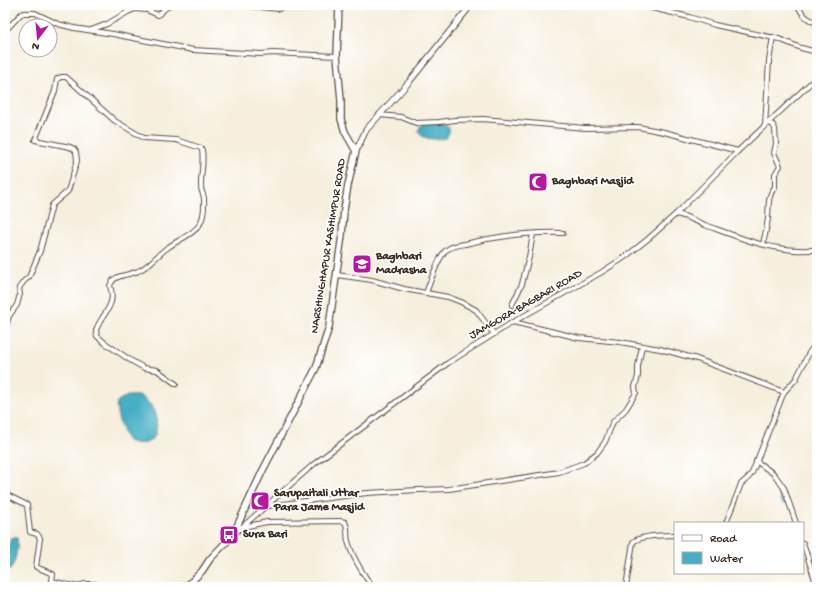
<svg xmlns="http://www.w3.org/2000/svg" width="822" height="592" font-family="'Gochi Hand',sans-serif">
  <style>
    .water { fill: #46afc5; stroke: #406c72 }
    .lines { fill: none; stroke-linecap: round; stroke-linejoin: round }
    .minor-casing { stroke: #57483b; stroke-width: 6 }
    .tertiary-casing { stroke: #57483b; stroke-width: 7 }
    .secondary-casing { stroke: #57483b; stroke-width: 8 }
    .minor { stroke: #fff; stroke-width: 4 }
    .tertiary { stroke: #fff; stroke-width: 5 }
    .secondary { stroke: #fff; stroke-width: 5.5 }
    .labels { text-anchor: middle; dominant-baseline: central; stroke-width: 3.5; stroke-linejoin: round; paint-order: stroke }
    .poi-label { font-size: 12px; font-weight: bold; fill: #3b2a1e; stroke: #fff; text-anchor: start }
    .street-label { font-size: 12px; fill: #3b2a1e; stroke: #fff }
  </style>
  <rect width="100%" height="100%" fill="#fff"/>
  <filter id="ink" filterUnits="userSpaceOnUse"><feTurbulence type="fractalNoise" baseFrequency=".025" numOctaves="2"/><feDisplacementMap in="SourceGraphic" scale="8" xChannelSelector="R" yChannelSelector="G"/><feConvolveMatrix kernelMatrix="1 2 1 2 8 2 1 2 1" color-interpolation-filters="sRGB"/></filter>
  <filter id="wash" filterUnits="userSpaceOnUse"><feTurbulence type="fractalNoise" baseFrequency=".012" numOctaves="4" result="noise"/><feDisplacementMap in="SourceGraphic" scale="16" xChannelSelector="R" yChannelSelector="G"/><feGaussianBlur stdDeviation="0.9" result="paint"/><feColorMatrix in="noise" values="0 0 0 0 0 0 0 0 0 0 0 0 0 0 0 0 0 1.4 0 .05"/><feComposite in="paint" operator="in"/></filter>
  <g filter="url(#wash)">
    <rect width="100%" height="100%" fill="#f6efdd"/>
    <g class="water">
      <path d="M425,124C435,124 458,121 446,138C437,140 423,140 418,132L420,126Z"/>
      <path d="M128,396C133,396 139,395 143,398C162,409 165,455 128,441C123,436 114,410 117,402C119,399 124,398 128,396Z"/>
      <polygon points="779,492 784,492 788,503 783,504 780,500 781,498 778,495"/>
      <path d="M11,537L17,538C19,544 15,565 10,570L5,569V560Z"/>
    </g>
  </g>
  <g filter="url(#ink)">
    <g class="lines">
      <g class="minor-casing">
        <g id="minor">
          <polyline points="241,5 279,9"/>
          <polyline points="640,5 689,17 715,25 779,39 801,48 817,52"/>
          <path d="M798,5C801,14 808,20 817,23"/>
          <polyline points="91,30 107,24 128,12 135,9 147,10 158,15 169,5"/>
          <polyline points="5,31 21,14 24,13 35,13 58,24 74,28 113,34 193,50 261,54 273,53 337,56"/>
          <polyline points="379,115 401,117 416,123 439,122 455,120 483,119 585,128 638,127 664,132 738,151"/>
          <polyline points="765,126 769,61 773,37"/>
          <path d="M676,214C687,216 695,221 705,225C730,234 759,246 786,249C796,251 807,250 817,250"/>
          <path d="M763,244C765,235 767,227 768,218C769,207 767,196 775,187V174L780,166L774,153L776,144L775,129L773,125L769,123"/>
          <polyline points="337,275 372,280 404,289 448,297 461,302 476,310 494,334"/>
          <path d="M426,293C430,282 438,259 445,251C451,246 458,245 465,244C497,236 529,232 563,233"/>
          <polyline points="512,305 522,284 529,257 533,234"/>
          <polyline points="513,322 579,338 620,342 660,349 697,359 784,392"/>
          <path d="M5,329L9,316L17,305L20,294L19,288L24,281L29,277L40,251L52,205L68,191L77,161L76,152L74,149L70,147L35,140L55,91L57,79L61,77H66L115,121L144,138L176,140L201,148L202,150C204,162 201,172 201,184C200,189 203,193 204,198C206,233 190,232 167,248C157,255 149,267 138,271C128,276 113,274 110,286C117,306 102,313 96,330L97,336L105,343L130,360L144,368L157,370L176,384"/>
          <polyline points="756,461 774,474 784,488 796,523"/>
          <polyline points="5,494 27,505 30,532 37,534 40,538 36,567 53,574 51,587"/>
          <polyline points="268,506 367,493 418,490 449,489 559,472 584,463 597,453 605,442 613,422 626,409 636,393 635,387 638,376 638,366 642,346"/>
          <polyline points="726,523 741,484 748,478 752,473 784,392 796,379 809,353 817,342"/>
          <path d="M243,527L267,522L341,521L345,522C349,529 346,534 348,541C352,557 363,573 372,587"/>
          <polyline points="234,534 314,464 448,363 513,322 602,272 625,257 648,239 676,214 738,151 817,77"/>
          <polyline points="803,543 817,586"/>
          <polyline points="52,581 77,587 81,586 84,584 95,584 104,587"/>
          <path d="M626,587L633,542C641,535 665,535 675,535"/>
        </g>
      </g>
      <g class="tertiary-casing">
        <polyline id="tertiary" points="356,151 366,130 409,82 471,5"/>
      </g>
      <g class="secondary-casing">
        <polyline id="secondary" points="183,587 189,584 202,571 210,559 233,535 262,472 316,368 329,327 342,235 344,210 348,185 356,151 345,132 341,119 341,100 337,56 339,5"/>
      </g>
      <use href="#minor" class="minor"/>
      <use href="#tertiary" class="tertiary"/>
      <use href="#secondary" class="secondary"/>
    </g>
  </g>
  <defs>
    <g id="mosque-square" transform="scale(1)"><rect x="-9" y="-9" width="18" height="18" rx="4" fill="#b5179e" stroke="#fff"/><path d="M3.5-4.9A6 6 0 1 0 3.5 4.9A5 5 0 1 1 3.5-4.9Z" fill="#fff"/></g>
    <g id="university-square" transform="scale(1)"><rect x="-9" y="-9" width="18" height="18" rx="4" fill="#b5179e" stroke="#fff"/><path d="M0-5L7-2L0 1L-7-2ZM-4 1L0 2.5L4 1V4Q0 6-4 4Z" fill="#fff"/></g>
    <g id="bus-square" transform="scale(1)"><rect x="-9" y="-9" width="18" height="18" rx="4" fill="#b5179e" stroke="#fff"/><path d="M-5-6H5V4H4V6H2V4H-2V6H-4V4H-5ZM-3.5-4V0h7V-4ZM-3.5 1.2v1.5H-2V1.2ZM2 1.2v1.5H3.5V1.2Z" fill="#fff"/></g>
  </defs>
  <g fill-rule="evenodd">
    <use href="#mosque-square" x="538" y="182"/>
    <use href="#university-square" x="362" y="264"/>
    <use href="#mosque-square" x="260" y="501"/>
    <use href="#bus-square" x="229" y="535"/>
  </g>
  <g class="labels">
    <g class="poi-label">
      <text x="552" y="182">Baghbari Masjid</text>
      <text x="376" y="257">Baghbari<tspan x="376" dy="14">Madrasha</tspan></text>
      <text x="274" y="494">Sarupaitali Uttar<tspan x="274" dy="14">Para Jame Masjid</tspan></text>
      <text x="243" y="535">Sura Bari</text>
    </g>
    <g class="street-label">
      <text transform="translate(329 246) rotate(-81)">NARSHINGHAPUR KASHIMPUR ROAD</text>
      <text transform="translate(526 305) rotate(-30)">JAMGORA-BAGBARI ROAD</text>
    </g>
  </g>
  <rect width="822" height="592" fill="none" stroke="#fff" stroke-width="20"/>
  <rect x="674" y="522" width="130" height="52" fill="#ffffff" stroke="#b1aaa5"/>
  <rect x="682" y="535" width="20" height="6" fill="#ffffff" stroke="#b1aaa5"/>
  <text x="710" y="542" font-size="12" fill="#3b2a1e">Road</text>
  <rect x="682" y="552" width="20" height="12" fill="#46afc5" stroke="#b1aaa5"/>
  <text x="710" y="562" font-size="12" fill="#3b2a1e">Water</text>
  <g transform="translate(38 38) rotate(196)"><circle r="19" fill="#ffffff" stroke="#b1aaa5"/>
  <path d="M0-3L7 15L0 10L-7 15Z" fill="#b5179e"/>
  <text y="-6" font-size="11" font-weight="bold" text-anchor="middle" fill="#3b2a1e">N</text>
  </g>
</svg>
